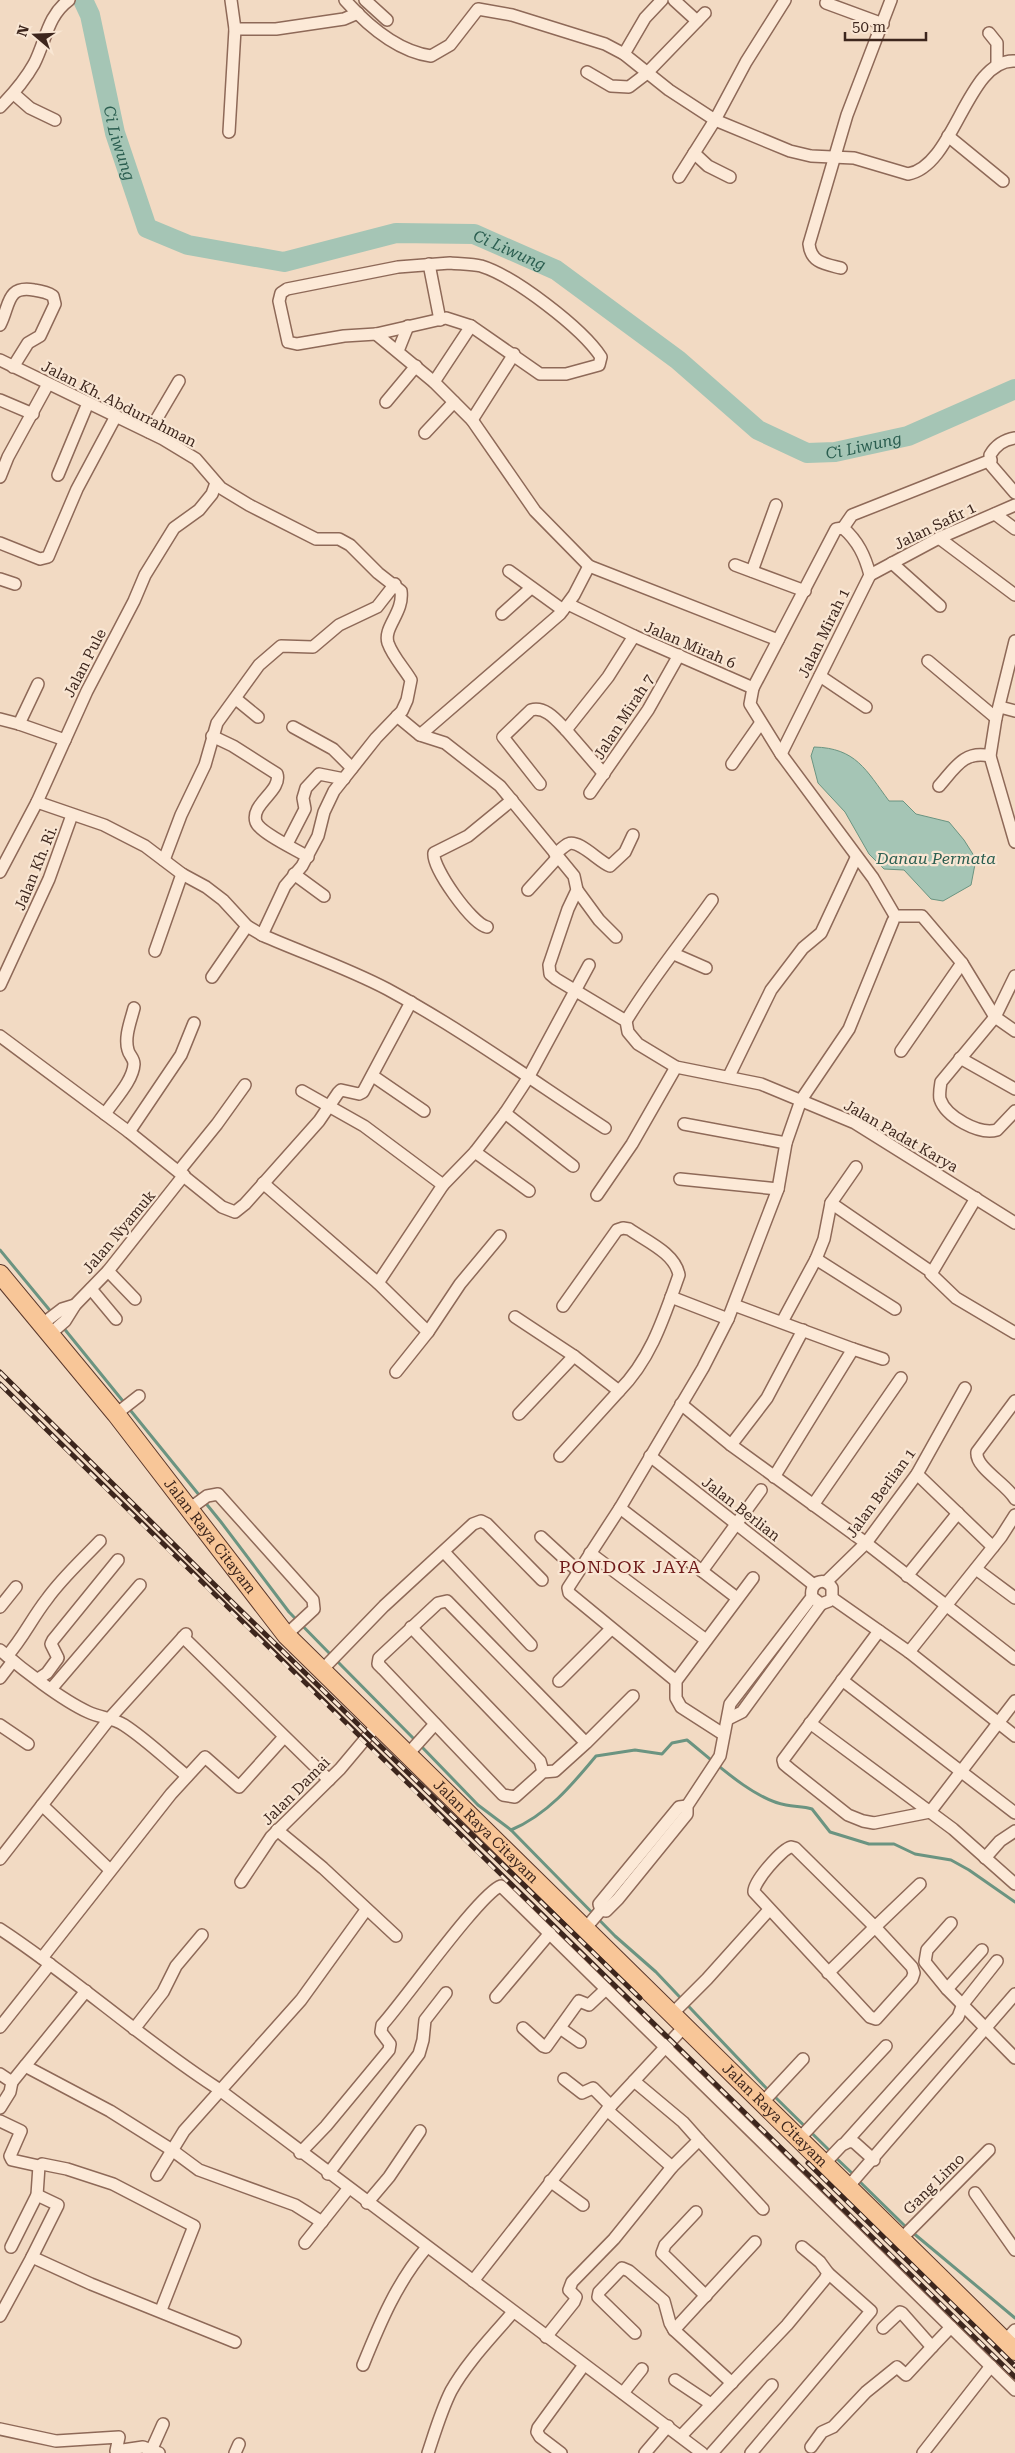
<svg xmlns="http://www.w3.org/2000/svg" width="1015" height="2453" font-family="'Roboto Serif',serif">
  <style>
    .water { fill: #a5c5b5; stroke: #6b9481 }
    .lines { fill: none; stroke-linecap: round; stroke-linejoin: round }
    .stream { stroke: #6b9481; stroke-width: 3 }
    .river { stroke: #a5c5b5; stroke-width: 20 }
    .minor-casing { stroke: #8e6958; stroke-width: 14 }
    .primary-casing { stroke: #5c392c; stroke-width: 20 }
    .minor { stroke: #fce9d7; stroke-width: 11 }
    .primary { stroke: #f8c698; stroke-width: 18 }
    .rail-casing { stroke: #3d261d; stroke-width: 5 }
    .rail { stroke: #f9e6d3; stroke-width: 3; stroke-dasharray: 9; stroke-linecap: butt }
    .labels { text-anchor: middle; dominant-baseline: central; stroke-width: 4.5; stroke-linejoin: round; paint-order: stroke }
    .street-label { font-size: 15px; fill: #3d261d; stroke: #f9e6d3 }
    .water-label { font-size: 16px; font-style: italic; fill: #2b5e50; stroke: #f9e6d3 }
    .quarter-label { font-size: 18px; letter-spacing: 1px; fill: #6e1918; stroke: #f9e6d3 }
  </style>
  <rect width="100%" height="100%" fill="#f2dac3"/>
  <path class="water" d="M814,747C856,748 866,770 889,801H903L916,814L949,822L964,840L976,859L971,885L943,901L931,899L904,870L884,869L869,854L845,812L818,783L811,756Z"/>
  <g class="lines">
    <g class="stream">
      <polyline points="0,1250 52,1313"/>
      <polyline points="62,1326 221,1522 289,1612 332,1656"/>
      <polyline points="336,1660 416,1741"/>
      <polyline points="420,1745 478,1805 511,1830 615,1936 656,1972 769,2091"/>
      <path d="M511,1830C547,1815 572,1785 596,1756L635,1750L662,1754L672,1743L687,1740C712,1760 754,1800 786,1805C795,1807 803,1806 812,1809L830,1832L869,1844H894L915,1854L951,1860L969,1870L1015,1902"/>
      <polyline points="773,2095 831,2152"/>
      <polyline points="835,2157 854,2175"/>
      <polyline points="858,2180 907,2228"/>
      <polyline points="912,2232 1015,2318"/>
    </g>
    <path class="river" id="s1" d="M83,0L90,15L115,133L147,228L188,245L284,262L396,233L474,234L556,270L678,360L758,430L807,453L835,452L908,436L1015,389"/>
    <g class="minor-casing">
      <g id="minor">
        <path d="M345,0C368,26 397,51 431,56L450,45L478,9L512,15L605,44L624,54L669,90L715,120L790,151L811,156L854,158L908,174C955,166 967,58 1015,61"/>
        <polyline points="365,0 387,20"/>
        <polyline points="674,0 697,21"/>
        <polyline points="826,3 883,24"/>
        <polyline points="235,29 276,29 344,19 358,13"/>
        <polyline points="989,33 997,43 997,65"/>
        <polyline points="624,54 645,18 662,0"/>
        <polyline points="587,72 611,86 629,87 646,74 705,13"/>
        <polyline points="14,94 30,108 55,120"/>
        <path d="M0,107C13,94 25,80 34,64C46,41 47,16 69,0"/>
        <polyline points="229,132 235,29 231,0"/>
        <polyline points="948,136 1003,181"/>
        <polyline points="694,153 708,166 730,177"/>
        <polyline points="679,177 715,120 746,62 785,0"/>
        <path d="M450,263C460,264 472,264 481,266C514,276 582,328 601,357L599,365L566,374H540L471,326L446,318L376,334L344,336L297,344L288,342L279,301L281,293L287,289L398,267Z"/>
        <polyline points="429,264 440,320"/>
        <path d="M841,268C825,264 811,263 809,244L847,115L891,0"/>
        <path d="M0,325C10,306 6,285 34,290C41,291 47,292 53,296L55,304L40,336L28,343L13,367"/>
        <polyline points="376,334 434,382 472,420 535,511 589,566 778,640"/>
        <polyline points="398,351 408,326"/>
        <path d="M0,360L163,439L196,459L221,488L249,505L316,539H339L350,545L378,573L401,591C404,613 383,627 388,643C393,657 404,668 411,680L407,700L402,711L376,738L334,791L324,812L318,836L302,866L285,886L262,935"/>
        <polyline points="434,382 471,326"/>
        <polyline points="0,400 33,414"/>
        <polyline points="386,402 416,366"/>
        <polyline points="472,420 514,354"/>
        <polyline points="149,432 179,381"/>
        <polyline points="425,433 454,402"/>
        <path d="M1015,438C1003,440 996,445 990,455L991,465L1015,493"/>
        <polyline points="58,475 88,403"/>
        <polyline points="0,477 8,457 48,384"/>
        <polyline points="995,514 1015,529"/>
        <polyline points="843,528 836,529 753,688 750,704 781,754 873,878 894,914"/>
        <polyline points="843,528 852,515 991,460"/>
        <polyline points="939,538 1015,595"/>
        <polyline points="0,543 40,559 48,557 77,489 116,416"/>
        <polyline points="892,563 940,606"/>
        <polyline points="735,565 805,591"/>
        <polyline points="509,571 563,610"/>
        <polyline points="752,571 776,505"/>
        <polyline points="870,575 939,538 1015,505"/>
        <polyline points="0,579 15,584"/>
        <polyline points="568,604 634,636"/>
        <polyline points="502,614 531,588"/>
        <polyline points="1015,641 996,718 990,756 1015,842"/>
        <polyline points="928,661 996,718"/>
        <polyline points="820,676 866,707"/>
        <polyline points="236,699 258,717"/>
        <polyline points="1000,707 1015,711"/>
        <polyline points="397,716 420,735 445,743 500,786 574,876 577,890 568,909 549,965 550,974 556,979 626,1021 628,1032 638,1044 676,1067 761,1084 855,1123 1015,1223"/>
        <polyline points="0,719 19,724 65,740"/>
        <polyline points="19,724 38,684"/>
        <polyline points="293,727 333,749 352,768"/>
        <polyline points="566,730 604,774"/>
        <polyline points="420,735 560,614 574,595 589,566"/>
        <path d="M212,736L233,746L277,774C282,791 250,804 256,822C260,833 297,850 308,857"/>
        <path d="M781,754L870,575C865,556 858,541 843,528"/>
        <polyline points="732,764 760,724"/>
        <path d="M540,784L503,737L531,710C546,706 557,721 566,730L608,677L634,636L753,688"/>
        <path d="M939,786C955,768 964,750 990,756"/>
        <polyline points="590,793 648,710 679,655"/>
        <path d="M37,802L104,825L145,846L182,874L206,887L223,900L247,926L262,935C303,953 347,968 387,989C463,1030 533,1081 605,1128"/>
        <polyline points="287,844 305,809 303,798 306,788 319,774 344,779"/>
        <path d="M555,854C559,851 564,846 568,844C579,839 599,862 610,866L625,852L633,835"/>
        <polyline points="164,860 181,815 205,765 217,723 259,665 281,646 313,647 339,625 377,607 395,584"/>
        <polyline points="0,872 37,802 87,691 134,601 145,575 174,528 199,510 212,494 216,483"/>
        <polyline points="294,874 324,896"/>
        <polyline points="528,890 558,857"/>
        <polyline points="577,890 599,920 616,937"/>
        <polyline points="899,916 922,916 962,963 995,1017 1015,1031"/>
        <path d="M487,927C472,924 432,868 434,853L468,836L512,800"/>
        <polyline points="155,951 182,874"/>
        <polyline points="674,954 706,968"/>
        <path d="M1015,976L995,1017L941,1082C940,1088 939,1094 940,1099C946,1117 979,1135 997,1130L1015,1111"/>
        <polyline points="212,977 247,926"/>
        <polyline points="0,985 49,879 72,815"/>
        <path d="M626,1021C652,978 683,941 712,900"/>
        <polyline points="0,1036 129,1132 222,1207 235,1212 245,1204 319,1121 338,1093 341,1090 359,1094 363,1092 411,1002"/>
        <polyline points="901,1051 962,963"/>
        <polyline points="960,1058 1015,1089"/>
        <polyline points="373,1076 424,1111"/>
        <polyline points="729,1076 771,990 803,948 821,933 856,858"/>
        <polyline points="302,1091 364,1126 443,1185"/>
        <polyline points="505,1113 573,1166"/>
        <path d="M105,1114C114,1100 133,1081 134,1064C134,1058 129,1055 128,1050C124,1037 131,1020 134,1008"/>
        <polyline points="684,1124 786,1143"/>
        <polyline points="129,1132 181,1055 194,1023"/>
        <polyline points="475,1152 529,1191"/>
        <polyline points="179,1171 217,1124 245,1085"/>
        <polyline points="680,1179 778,1189"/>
        <polyline points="263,1183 378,1283 428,1332"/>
        <polyline points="597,1195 632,1144 676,1067"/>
        <polyline points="976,1198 931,1274 956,1298 1015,1333"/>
        <polyline points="831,1203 927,1269"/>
        <polyline points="816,1259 895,1309"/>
        <polyline points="108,1271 135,1299"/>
        <polyline points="378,1283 443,1185 475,1152 505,1113 528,1078 589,965"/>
        <polyline points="91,1289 116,1319"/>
        <polyline points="671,1297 728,1319"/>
        <polyline points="734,1305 853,1349 774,1477"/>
        <path d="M515,1317L574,1356L619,1391C651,1359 664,1317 679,1275C675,1253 646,1241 629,1229L623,1228L617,1230L563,1306"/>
        <polyline points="782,1322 816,1259 824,1239 831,1203 856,1167"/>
        <polyline points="41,1325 62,1309 75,1305"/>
        <polyline points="49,1335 65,1321 75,1305 108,1271 184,1175"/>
        <polyline points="853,1349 883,1359"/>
        <polyline points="396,1372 428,1332 460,1284 500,1236"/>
        <path d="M1015,1401L977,1452C975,1468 1007,1484 1015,1499"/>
        <polyline points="681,1404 731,1445 866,1543 1015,1659"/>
        <polyline points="116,1414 139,1396"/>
        <polyline points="519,1414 574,1356"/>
        <polyline points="731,1445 767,1398 803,1330"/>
        <polyline points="560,1456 619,1391"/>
        <polyline points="650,1456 814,1585"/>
        <polyline points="917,1474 993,1547"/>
        <polyline points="813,1505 901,1378"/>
        <polyline points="620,1508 737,1598"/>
        <polyline points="188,1510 207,1496 218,1494 313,1600 314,1609 286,1635"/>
        <polyline points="541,1537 578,1571"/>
        <polyline points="444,1552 531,1645"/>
        <polyline points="590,1553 706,1640"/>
        <polyline points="976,1569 1015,1598"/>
        <polyline points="702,1571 761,1490"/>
        <polyline points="907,1576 958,1513"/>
        <polyline points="826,1582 866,1543 917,1474 965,1388"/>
        <polyline points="832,1598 909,1652 1015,1736"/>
        <polyline points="0,1607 16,1587"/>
        <polyline points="411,1627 540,1761 543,1772"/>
        <polyline points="879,1631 783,1760 784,1764 790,1769 848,1815 863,1821 874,1823 930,1812 1015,1701"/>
        <polyline points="183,1637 329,1780"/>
        <path d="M0,1650C23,1670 62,1700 88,1712C101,1718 113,1718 124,1725C147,1740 166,1759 187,1776"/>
        <polyline points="909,1652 1001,1537 1015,1515"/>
        <path d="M7,1656C23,1638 32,1618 47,1599C62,1578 82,1560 100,1541"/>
        <polyline points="321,1671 384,1606 473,1524 481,1521 487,1524 542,1580"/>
        <polyline points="0,1678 13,1661"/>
        <polyline points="38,1679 47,1673 58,1658 51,1644 53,1640 118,1560"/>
        <polyline points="842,1680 1015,1813"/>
        <polyline points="559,1681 611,1629"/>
        <polyline points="676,1681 569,1593 568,1588 620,1508 703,1368 728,1319 778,1189 786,1143 801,1100 849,1029 893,921"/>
        <polyline points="52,1688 140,1585"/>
        <polyline points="728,1719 742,1712 821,1604"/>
        <polyline points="810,1723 953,1829 1015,1884"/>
        <polyline points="0,1725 28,1744"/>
        <polyline points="723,1734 681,1707 676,1698 676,1681 753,1578"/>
        <polyline points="586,1743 555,1771 543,1772 515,1797 503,1795 383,1669 378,1664 379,1658 438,1603 447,1601 586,1743 633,1696"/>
        <polyline points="408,1754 435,1724"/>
        <polyline points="42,1805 110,1870"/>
        <polyline points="277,1830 323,1868 396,1936"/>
        <polyline points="985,1858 1000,1841 1015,1831"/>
        <polyline points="0,1859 110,1718 186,1634"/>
        <polyline points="241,1882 271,1837 340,1769 377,1725"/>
        <polyline points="601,1910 599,1904 679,1807 687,1806"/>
        <polyline points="951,1923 927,1950 925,1962 947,1989 1015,2058"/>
        <path d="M0,1929C75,1978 141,2039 217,2088L702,2453"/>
        <path d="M584,1930L601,1910L606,1911L618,1899L687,1814V1806L720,1756L730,1704L812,1597C809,1583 824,1575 832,1588V1598L829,1601L821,1604L812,1597"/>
        <polyline points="42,1958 171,1794 205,1757 239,1787 284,1737"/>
        <path d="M828,1973L875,1927L795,1848L791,1847C782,1849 753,1882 754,1892L870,2017L876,2019L912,1979L914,1973L912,1967L875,1927L920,1884"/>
        <polyline points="947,1989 982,1950"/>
        <polyline points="496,1997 550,1933"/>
        <polyline points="672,2014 707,1979 769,1910"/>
        <polyline points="0,2027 50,1964"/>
        <polyline points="523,2028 543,2046 546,2047 579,2001 589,2005 606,1989"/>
        <polyline points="560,2028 580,2042"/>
        <polyline points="134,2029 163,1992 176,1966 202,1935"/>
        <polyline points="25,2066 110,2111 172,2150 199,2170 295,2205 322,2222"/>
        <polyline points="0,2074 12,2082 10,2092 0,2108"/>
        <polyline points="564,2079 582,2093 593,2088 611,2106"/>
        <polyline points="12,2082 86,1991"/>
        <polyline points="762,2103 803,2059"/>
        <polyline points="607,2110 672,2167"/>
        <polyline points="0,2121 21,2131 10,2156 12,2160 39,2166 42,2164 67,2169 113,2184 194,2226 161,2310"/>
        <polyline points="799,2139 886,2046"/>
        <polyline points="699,2140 763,2209"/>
        <polyline points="846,2142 958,2017 963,2004 997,1961"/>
        <path d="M300,2153L326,2126L389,2050L390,2044L381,2032L382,2025C404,2001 481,1892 501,1886L1015,2390"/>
        <polyline points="824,2164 842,2145 850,2141 855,2143 874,2160"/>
        <polyline points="328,2174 419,2054 423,2040 425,2020 446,1993"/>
        <polyline points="157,2175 184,2131 301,2000 366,1910"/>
        <polyline points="550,2181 583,2205"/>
        <polyline points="848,2187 1015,1994"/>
        <polyline points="975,2193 1015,2250"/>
        <polyline points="367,2203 389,2177 420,2131"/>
        <polyline points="696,2212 665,2245 662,2253 706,2296"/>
        <polyline points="901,2239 989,2150"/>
        <polyline points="305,2243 348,2189"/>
        <polyline points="11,2247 37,2195 39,2166"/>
        <polyline points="32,2257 58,2205 37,2195"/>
        <polyline points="473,2281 607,2110 685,2026"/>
        <polyline points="0,2316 32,2257 91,2284 235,2342"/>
        <polyline points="883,2328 900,2312 902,2313 932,2347 951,2327"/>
        <polyline points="674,2330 755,2242"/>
        <polyline points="635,2333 598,2297 599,2292 622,2268 629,2271 664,2301 670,2323 674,2330 732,2383"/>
        <polyline points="546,2337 574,2302 576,2297 569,2290 572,2282 614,2239 672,2167 699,2140 683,2122 634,2081"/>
        <polyline points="1005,2341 1015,2330"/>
        <path d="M363,2365C380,2323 397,2282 427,2247"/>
        <polyline points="675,2380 711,2404"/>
        <polyline points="623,2393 642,2369"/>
        <polyline points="0,2429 56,2441 119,2437 116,2451 143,2447 159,2453"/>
        <polyline points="681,2436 787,2325 825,2279 828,2273 820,2262 802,2247"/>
        <polyline points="811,2447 822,2432 833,2427 866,2392 897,2367 906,2375 932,2347"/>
        <polyline points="150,2453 163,2424"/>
        <polyline points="235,2453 239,2444"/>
        <path d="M428,2453C435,2432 441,2411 451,2391C467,2362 492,2337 513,2312"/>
        <polyline points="561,2453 540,2437 537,2432 538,2428 584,2365"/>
        <polyline points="645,2453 668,2426"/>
        <polyline points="712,2453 772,2385"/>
        <polyline points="751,2453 871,2311 828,2273"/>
        <polyline points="923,2453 991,2366"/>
      </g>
    </g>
    <g class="primary-casing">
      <g id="primary">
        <path id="s2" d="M0,1274L116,1414L286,1635L1015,2351"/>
      </g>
    </g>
    <use href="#minor" class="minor"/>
    <use href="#primary" class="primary"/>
    <g class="rail-casing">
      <g id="rail">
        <polyline points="0,1372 226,1596 640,1998"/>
        <path d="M0,1384C336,1717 677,2045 1015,2377"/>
        <polyline points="808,2163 1015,2366"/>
      </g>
    </g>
    <use href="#rail" class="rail"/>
  </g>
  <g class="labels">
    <g class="street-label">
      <text transform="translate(119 404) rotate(27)">Jalan Kh. Abdurrahman</text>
      <text transform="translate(935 526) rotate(-26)">Jalan Safir 1</text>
      <text transform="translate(824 633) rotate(-64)">Jalan Mirah 1</text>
      <text transform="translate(690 645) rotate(23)">Jalan Mirah 6</text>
      <text transform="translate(85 663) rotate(-63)">Jalan Pule</text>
      <text transform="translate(624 717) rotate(-57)">Jalan Mirah 7</text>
      <text transform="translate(36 868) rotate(-68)">Jalan Kh. Ri.</text>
      <text transform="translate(901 1136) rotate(30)">Jalan Padat Karya</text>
      <text transform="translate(119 1232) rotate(-50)">Jalan Nyamuk</text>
      <text transform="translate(881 1493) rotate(-54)">Jalan Berlian 1</text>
      <text transform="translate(741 1509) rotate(38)">Jalan Berlian</text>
      <text stroke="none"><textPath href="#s2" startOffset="336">Jalan Raya Citayam</textPath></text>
      <text transform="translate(296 1791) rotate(-45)">Jalan Damai</text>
      <text stroke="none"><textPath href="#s2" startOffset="741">Jalan Raya Citayam</textPath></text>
      <text stroke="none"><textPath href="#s2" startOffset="1146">Jalan Raya Citayam</textPath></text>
      <text transform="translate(934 2184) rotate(-45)">Gang Limo</text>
    </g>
    <g class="water-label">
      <text stroke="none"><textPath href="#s1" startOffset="148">Ci Liwung</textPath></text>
      <text stroke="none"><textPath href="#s1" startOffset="612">Ci Liwung</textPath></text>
      <text stroke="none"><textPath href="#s1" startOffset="1032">Ci Liwung</textPath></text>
      <text x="936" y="858">Danau Permata</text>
    </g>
    <g class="quarter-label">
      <text x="630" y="1566">PONDOK JAYA</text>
    </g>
  </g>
  <g transform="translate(35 35) rotate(289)" stroke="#f9e6d3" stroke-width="4" paint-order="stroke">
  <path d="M0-4L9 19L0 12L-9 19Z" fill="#3d261d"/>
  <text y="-8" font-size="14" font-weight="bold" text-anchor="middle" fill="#3d261d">N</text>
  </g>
  <path d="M845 32v8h81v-8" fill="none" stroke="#3d261d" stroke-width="2.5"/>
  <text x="852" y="32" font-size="15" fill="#3d261d" stroke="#f9e6d3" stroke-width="4" paint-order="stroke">50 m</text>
</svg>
